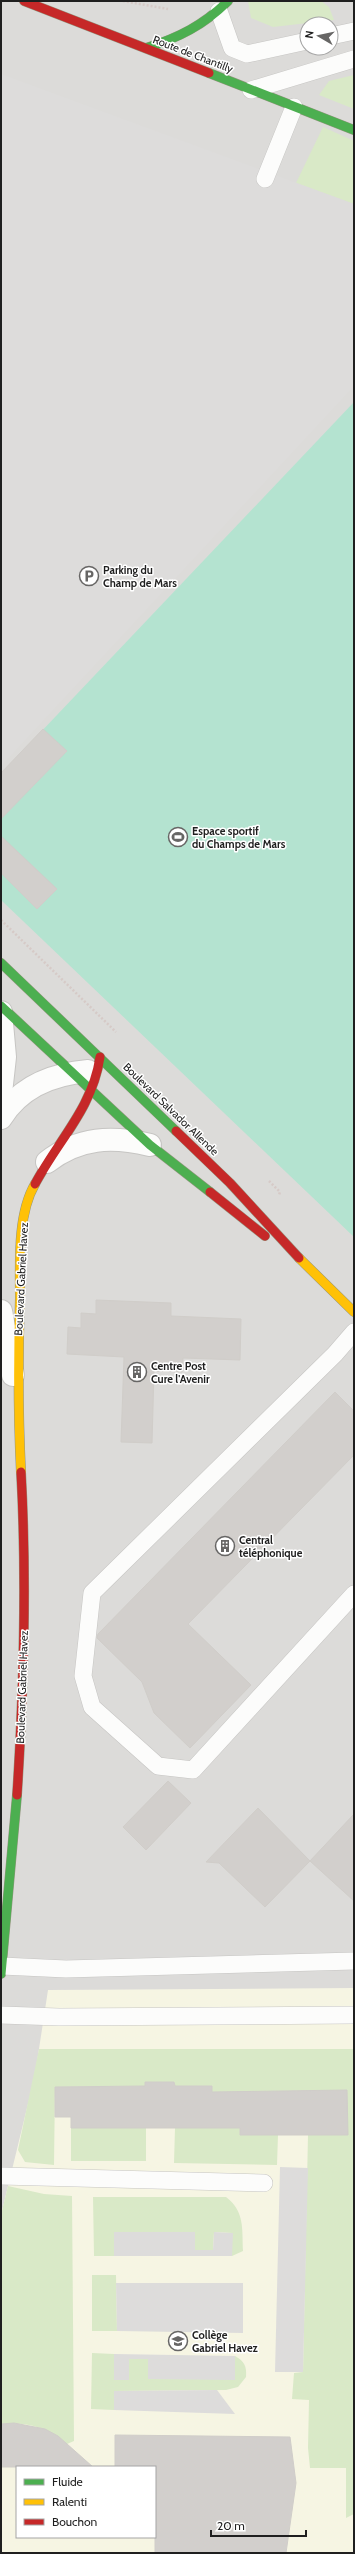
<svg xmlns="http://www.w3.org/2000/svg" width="355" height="2554" font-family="Cabin,sans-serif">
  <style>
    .residential { fill: #dcdbd9; fill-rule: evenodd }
    .education { fill: #f6f5e3; fill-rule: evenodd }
    .grass { fill: #d9e9c7 }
    .pitch { fill: #b4e3d0 }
    .parking { fill: #dddcdb }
    .building { fill: #d2cfcc; stroke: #d0cdc9 }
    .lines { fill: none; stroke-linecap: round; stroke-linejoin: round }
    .lane-casing { stroke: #c6c5c3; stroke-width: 18 }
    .street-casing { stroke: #c6c5c3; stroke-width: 24 }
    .fast-casing { stroke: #94967f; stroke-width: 10 }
    .slow-casing { stroke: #94967f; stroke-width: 10 }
    .jam-casing { stroke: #94967f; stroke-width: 10 }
    .path { stroke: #d6cac7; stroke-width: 2.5; stroke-dasharray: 2 2; stroke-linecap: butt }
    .lane { stroke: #fcfcfb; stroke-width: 17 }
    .street { stroke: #fcfcfb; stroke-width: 22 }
    .fast { stroke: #4caf50; stroke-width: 9 }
    .slow { stroke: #ffc107; stroke-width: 9 }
    .jam { stroke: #c62828; stroke-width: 9 }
    .labels { text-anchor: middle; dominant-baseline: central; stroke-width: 3; stroke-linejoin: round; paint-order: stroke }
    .street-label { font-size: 11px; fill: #1f1f1f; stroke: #fff }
    .poi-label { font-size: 11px; font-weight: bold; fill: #1f1f1f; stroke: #fff; text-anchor: start }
  </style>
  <rect width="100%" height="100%" fill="#edebe7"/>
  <path class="residential" d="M1,1H354V2553H1ZM307,24H331V48H307ZM17,2467H155V2537H17Z"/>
  <path class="education" d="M354,1988V2553H1V2215L35,2075L48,1990ZM17,2467H155V2537H17Z"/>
  <g class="grass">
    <polygon points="248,1 321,1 329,7 334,20 273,27 251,18"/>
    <polygon points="354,75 354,109 319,95 329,81"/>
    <polygon points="323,127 354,141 354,204 296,183"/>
    <polygon points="39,2049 354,2049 354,2514 346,2518 346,2468 310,2468 308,2448 309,2400 292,2399 294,2373 303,2372 308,2135 239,2092 240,2135 278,2135 277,2165 174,2163 175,2128 212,2127 212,2086 175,2086 174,2082 145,2082 145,2086 55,2087 54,2165 25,2162 18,2150"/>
    <rect x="71" y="2128" width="75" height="33"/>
    <path d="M8,2186L44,2194L72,2196L74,2441L67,2444C48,2427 26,2422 1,2424V2215Z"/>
    <path d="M93,2197H226C245,2211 242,2230 243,2251L232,2256V2233L214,2232L213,2250H195V2232H114V2256H94Z"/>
    <polygon points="92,2275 116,2275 117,2331 92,2331"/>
    <path d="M92,2353L114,2354V2380L128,2359H148V2379H235V2356C244,2361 247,2366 246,2377L238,2387L226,2390L114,2391V2410L91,2409Z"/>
  </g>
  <polygon class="pitch" points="354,402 354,1237 1,900 1,774"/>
  <g class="parking">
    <polygon points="1,74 354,204 354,386 1,766"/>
    <polygon points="280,2167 308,2168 303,2372 275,2372"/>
    <polygon points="114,2232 195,2232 195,2250 213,2250 214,2232 233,2233 232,2256 114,2256"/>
    <polygon points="116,2283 243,2283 243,2333 117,2331"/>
    <polygon points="114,2354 235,2356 235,2380 148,2379 148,2359 129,2359 129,2380 114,2380"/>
    <polygon points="217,2390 235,2414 114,2410 114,2391"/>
  </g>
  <g class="building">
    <polygon points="43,729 67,751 1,819 1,773"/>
    <polygon points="1,836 57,889 37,909 1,873"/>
    <polygon points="96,1300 171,1303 171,1316 241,1319 240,1360 183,1358 182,1372 154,1371 152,1443 121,1442 124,1357 67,1354 68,1327 81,1328 81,1313 96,1314"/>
    <polygon points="335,1392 354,1411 354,1455 188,1624 251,1685 190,1748 154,1713 142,1682 97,1638 98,1634"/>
    <polygon points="168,1781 191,1803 146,1850 123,1827"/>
    <polygon points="258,1808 310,1861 265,1907 219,1863 206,1862"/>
    <polygon points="354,1814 354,1901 310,1861"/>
    <polygon points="145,2082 174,2082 175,2086 212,2086 212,2092 347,2090 348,2135 240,2135 240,2128 71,2128 71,2117 55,2117 55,2087 145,2086"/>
    <polygon points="14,2423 45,2429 58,2436 93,2467 1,2467 1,2424"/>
    <polygon points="115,2435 290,2437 296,2483 286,2553 155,2553 155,2467 115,2467"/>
  </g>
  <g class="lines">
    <g class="lane-casing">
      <g id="lane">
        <polyline points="219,11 232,48 247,54 307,41"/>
        <polyline points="331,36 354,31"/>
        <polyline points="251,90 354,59"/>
        <polyline points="265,179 294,107"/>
        <polyline points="354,1332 335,1354 92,1593 83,1676 92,1707 158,1766 193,1770 354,1594"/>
        <polyline points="2,1966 66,1969 354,1961"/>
        <polyline points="1,2015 59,2017 354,2015"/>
        <polyline points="1,2176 264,2183"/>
      </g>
    </g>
    <g class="street-casing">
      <g id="street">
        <polyline points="1,1012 5,1057 1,1093"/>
        <path d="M1,1118C20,1087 53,1074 88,1071"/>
        <path d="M47,1162C79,1137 112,1136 150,1145"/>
        <polyline points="1,1311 13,1375"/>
      </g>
    </g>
    <g class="fast-casing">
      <g id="fast">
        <path d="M146,48C178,38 204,25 228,1"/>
        <polyline points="209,73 354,130"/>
        <polyline points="1,963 176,1131"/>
        <polyline points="1,1006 150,1145 210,1192"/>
        <polyline points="1,1974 17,1795"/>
      </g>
    </g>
    <g class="slow-casing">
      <g id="slow">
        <polyline points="299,1258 354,1312"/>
        <path d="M21,1472C18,1413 18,1356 20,1298C20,1263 17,1215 35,1184"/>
      </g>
    </g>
    <g class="jam-casing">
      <g id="jam">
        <polyline points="24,1 209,73"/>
        <polyline points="176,1131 230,1183 299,1258"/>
        <path d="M35,1184C59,1139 92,1109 100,1057"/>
        <polyline points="210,1192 265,1236"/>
        <path d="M17,1795C24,1687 27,1580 21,1472"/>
      </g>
    </g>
    <g class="path">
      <polyline points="123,1 168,9"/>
      <polyline points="1,920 116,1032"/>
      <polyline points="269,1181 280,1192 279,1195"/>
    </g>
    <use href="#lane" class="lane"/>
    <use href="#street" class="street"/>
    <use href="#fast" class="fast"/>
    <use href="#slow" class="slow"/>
    <use href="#jam" class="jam"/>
  </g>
  <defs>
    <g id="parking-ring" transform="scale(1)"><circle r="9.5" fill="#fff" stroke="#676665" stroke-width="1.5"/><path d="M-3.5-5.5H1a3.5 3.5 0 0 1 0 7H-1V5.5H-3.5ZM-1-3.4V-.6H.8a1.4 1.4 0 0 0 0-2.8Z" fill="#676665"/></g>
    <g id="stadium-ring" transform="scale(1)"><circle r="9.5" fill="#fff" stroke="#676665" stroke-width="1.5"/><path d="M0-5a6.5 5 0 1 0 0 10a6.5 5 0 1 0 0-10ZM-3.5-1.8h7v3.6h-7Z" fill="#676665"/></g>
    <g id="building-ring" transform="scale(1)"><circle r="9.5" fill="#fff" stroke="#676665" stroke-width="1.5"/><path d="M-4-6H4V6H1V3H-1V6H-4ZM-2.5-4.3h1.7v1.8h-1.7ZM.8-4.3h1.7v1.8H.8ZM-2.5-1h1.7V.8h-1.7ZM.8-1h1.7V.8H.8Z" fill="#676665"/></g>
    <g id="school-ring" transform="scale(1)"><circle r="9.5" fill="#fff" stroke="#676665" stroke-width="1.5"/><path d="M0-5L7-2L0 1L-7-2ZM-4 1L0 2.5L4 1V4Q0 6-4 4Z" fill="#676665"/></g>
  </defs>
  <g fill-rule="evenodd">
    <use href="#parking-ring" x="89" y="576"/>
    <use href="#stadium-ring" x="178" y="837"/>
    <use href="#building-ring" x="137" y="1372"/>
    <use href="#building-ring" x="225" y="1546"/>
    <use href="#school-ring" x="178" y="2341"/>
  </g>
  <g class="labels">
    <g class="street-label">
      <text transform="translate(193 54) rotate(21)">Route de Chantilly</text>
      <text transform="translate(171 1109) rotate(44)">Boulevard Salvador Allende</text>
      <text transform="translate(21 1279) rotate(-87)">Boulevard Gabriel Havez</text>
      <text transform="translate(22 1687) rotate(-88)">Boulevard Gabriel Havez</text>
    </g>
    <g class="poi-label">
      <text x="103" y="570">Parking du<tspan x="103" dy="13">Champ de Mars</tspan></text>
      <text x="192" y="831">Espace sportif<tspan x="192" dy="13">du Champs de Mars</tspan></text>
      <text x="151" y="1366">Centre Post<tspan x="151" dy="13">Cure l'Avenir</tspan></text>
      <text x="239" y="1540">Central<tspan x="239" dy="13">téléphonique</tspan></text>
      <text x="192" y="2335">Collège<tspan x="192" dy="13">Gabriel Havez</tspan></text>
    </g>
  </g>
  <rect width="355" height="2554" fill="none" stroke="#1f1f1f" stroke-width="4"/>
  <rect x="16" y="2466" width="140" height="72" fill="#ffffff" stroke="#a5a5a5"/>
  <rect x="24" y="2479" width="20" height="6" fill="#4caf50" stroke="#a5a5a5"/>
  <text x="52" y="2486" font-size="12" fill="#1f1f1f">Fluide</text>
  <rect x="24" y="2499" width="20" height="6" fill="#ffc107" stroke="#a5a5a5"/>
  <text x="52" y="2506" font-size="12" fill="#1f1f1f">Ralenti</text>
  <rect x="24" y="2519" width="20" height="6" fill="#c62828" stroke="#a5a5a5"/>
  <text x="52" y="2526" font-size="12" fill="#1f1f1f">Bouchon</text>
  <g transform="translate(319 36) rotate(279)"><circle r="19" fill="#ffffff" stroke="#a5a5a5"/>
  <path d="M0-3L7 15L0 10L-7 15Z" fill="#676665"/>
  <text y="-6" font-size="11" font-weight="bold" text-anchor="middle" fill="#1f1f1f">N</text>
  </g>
  <path d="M211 2530v6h95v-6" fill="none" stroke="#1f1f1f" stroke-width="2"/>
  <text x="217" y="2530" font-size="12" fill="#1f1f1f" stroke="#ffffff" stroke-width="3" paint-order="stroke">20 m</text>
</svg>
